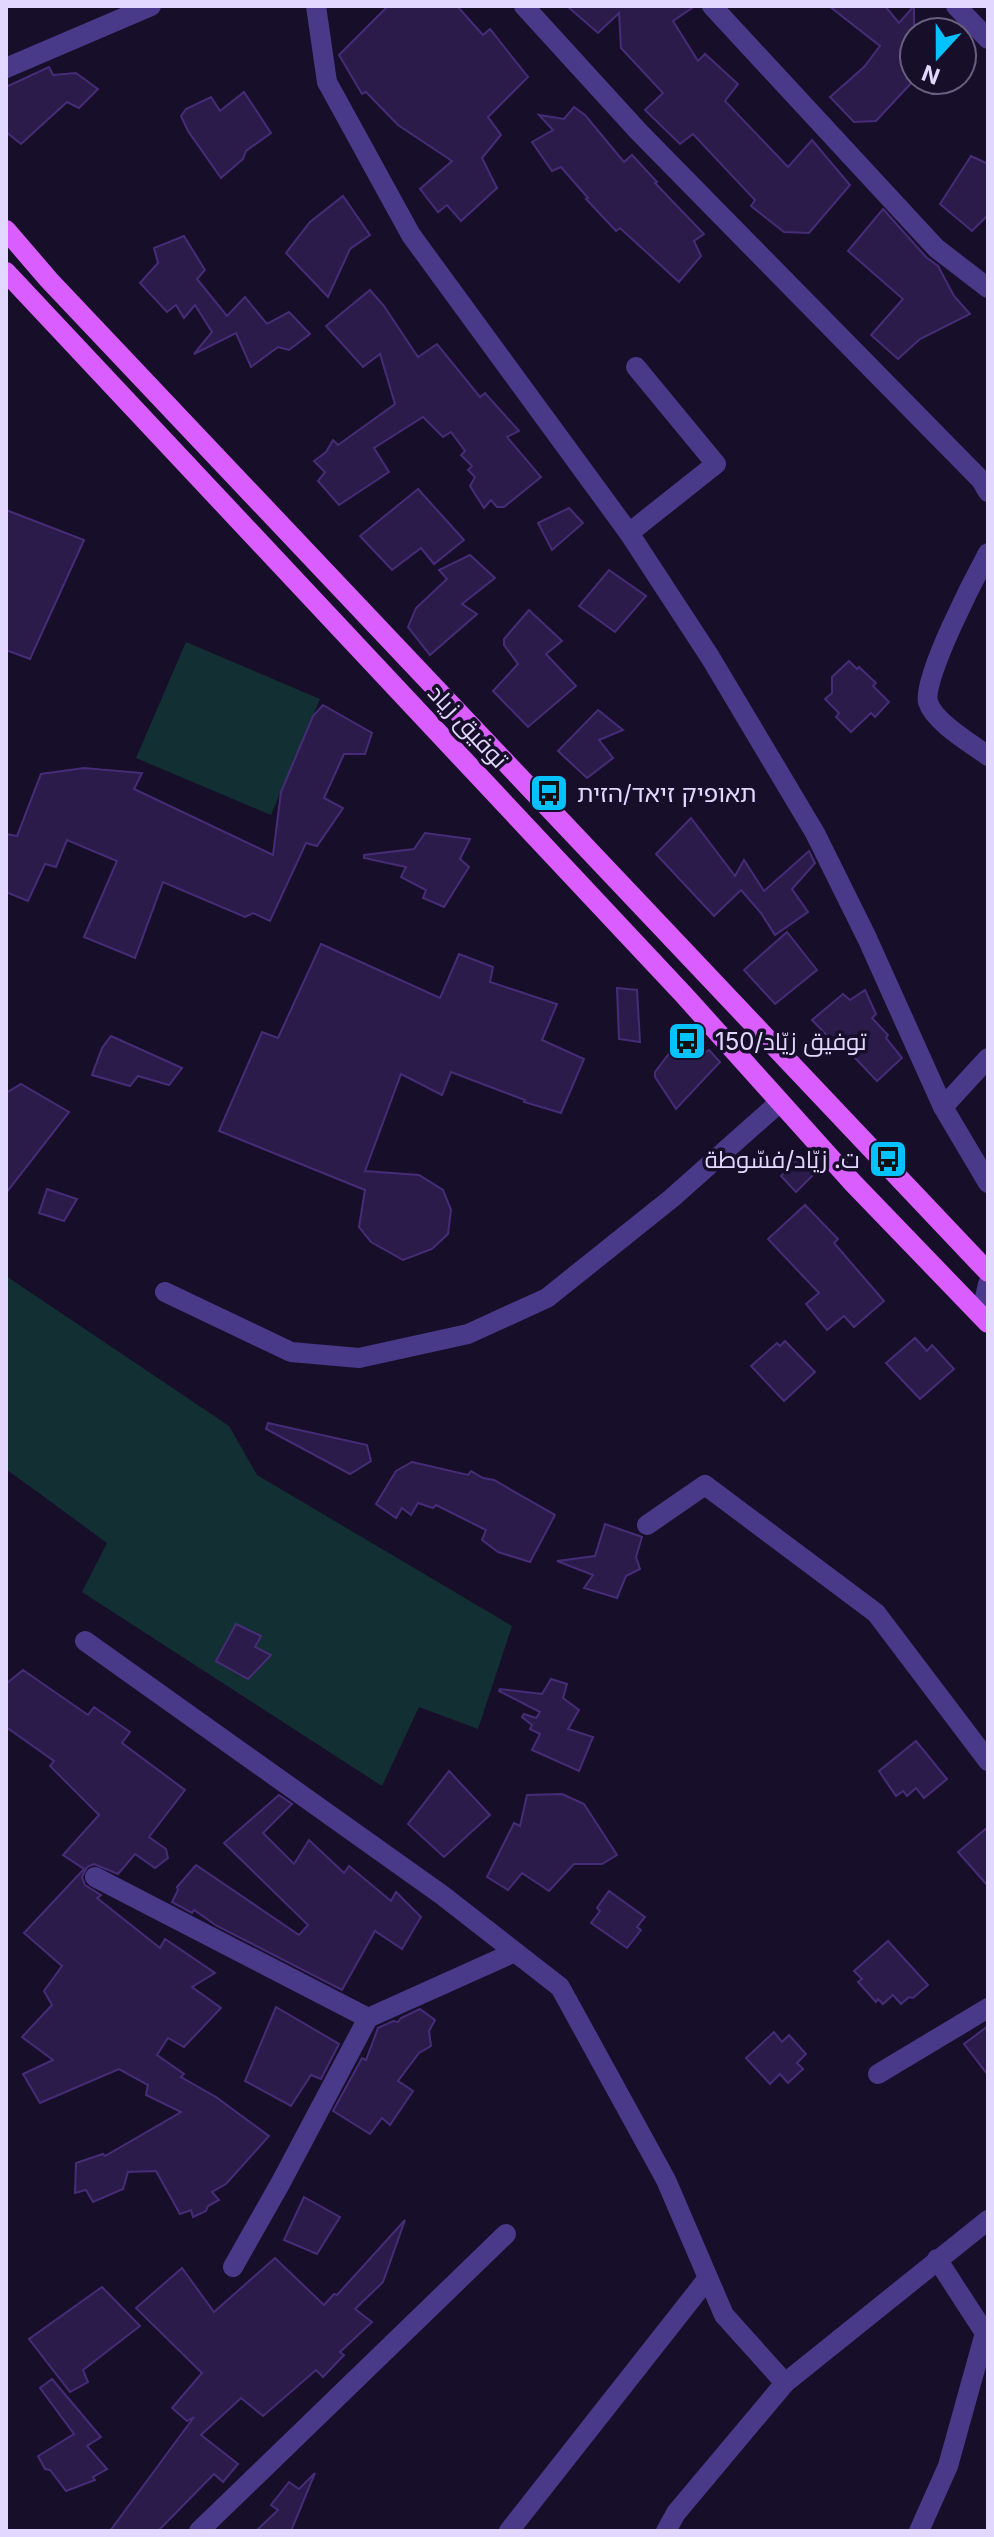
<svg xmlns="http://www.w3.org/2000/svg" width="994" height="2537" font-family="Inter,Cairo,'Noto Sans Hebrew',sans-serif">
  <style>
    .green { fill: #123033 }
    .building { fill: #2b1b4b; stroke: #462c77; stroke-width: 2 }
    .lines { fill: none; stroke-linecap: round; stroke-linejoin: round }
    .minor { stroke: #483989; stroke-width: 20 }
    .major { stroke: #da5eff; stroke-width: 20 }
    .labels { text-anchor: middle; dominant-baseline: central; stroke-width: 7; stroke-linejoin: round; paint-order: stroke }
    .street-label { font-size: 24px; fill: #e2d7ff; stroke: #170f29 }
    .poi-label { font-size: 24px; fill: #e2d7ff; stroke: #170f29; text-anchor: start }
  </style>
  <rect width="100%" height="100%" fill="#170f29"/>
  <g class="green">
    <polygon points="186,642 320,699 271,815 136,758"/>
    <polygon points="6,1276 229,1426 257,1475 512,1626 478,1729 419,1707 382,1786 82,1592 107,1543 6,1469"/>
  </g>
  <g class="building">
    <polygon points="388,6 457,6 483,35 490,29 528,77 488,117 501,135 482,158 497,188 461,221 447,205 438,212 420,189 452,161 398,125 366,92 362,94 339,55"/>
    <polygon points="567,6 695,6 673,21 698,61 705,54 738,84 725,101 788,167 812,140 850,185 809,233 784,232 751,206 755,200 693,134 680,144 645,110 663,93 621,48 619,13 598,33"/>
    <polygon points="829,6 885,6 899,23 914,6 914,80 876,121 854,122 830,97 864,67 880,46"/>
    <polygon points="49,67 53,75 76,73 98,89 79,108 67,102 21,144 6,132 6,87"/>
    <polygon points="244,92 271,133 246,151 243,159 221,178 188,131 181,116 186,109 211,97 220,111"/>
    <polygon points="574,107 585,115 624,162 632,155 657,182 655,183 704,234 694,241 701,256 679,282 620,228 616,231 586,199 588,198 561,167 552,171 532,142 553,130 539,115 564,119"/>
    <polygon points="971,156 988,164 988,215 972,231 940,204"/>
    <polygon points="343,196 370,235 350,249 328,297 286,253 310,222"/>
    <polygon points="883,209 926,257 938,266 954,296 970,314 920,339 898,359 871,335 903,299 848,251"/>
    <polygon points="184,236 205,270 197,279 227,316 245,297 267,324 289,312 310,334 289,350 278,347 251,367 236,333 194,354 212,332 195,305 184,318 176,305 167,312 140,283 158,263 154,248"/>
    <polygon points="370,290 384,306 418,357 437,344 480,397 485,393 519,431 507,437 541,477 504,507 497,507 491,500 484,508 470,486 475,477 468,470 472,466 461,455 465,451 451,432 443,437 423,417 374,448 389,472 339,505 318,481 325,472 314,461 326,452 333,440 338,445 395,404 380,354 363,367 326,326"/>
    <polygon points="418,489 464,540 434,564 421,548 392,570 360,536"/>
    <polygon points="569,508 583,523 552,550 538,523"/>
    <polygon points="6,510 84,540 30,659 6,650"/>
    <polygon points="470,555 495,578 462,604 477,614 430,655 408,627 416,608 447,579 439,570"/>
    <polygon points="609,570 646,596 615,632 579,606"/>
    <polygon points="529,610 562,641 546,654 576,686 528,727 493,691 518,664 504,645 504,639"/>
    <polygon points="849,661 857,669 859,667 876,683 873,686 889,702 875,717 871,713 851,732 836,717 839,713 825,699 832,693 832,677"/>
    <polygon points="323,705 372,733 365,754 344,754 324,798 343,808 317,846 306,843 270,921 253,913 245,917 163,882 135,958 84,937 117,861 67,840 56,867 45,864 28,901 6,892 6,834 17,836 41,774 84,768 142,773 134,789 273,855 281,792 313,716"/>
    <polygon points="598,710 623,730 599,740 613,758 587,778 558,751"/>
    <polygon points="691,818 735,876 744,860 764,891 809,851 815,863 792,889 808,912 775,935 761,913 741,890 714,916 656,854"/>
    <polygon points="425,833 470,839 460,859 469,867 444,907 423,898 426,890 401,877 406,867 364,858 364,855 414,849"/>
    <polygon points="787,932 817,970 775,1004 744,970"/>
    <polygon points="321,944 440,998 459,954 493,967 490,982 557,1004 542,1040 584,1059 561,1113 524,1102 525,1100 451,1072 442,1095 401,1074 365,1171 419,1175 443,1190 451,1210 448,1234 432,1249 403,1260 371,1242 359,1227 365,1190 219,1131 262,1032 278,1038"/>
    <polygon points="617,988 637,990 640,1042 619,1039"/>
    <polygon points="865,990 876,1014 872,1018 888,1035 886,1038 902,1058 877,1081 841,1043 837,1046 812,1020 843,994 850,1000"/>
    <polygon points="111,1036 182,1068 169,1085 138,1076 130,1086 92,1075 102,1048"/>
    <polygon points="677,1043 686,1043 697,1057 709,1050 720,1062 676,1109 655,1077 655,1072"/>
    <polygon points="21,1084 69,1112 6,1193 6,1093"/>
    <polygon points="798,1159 814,1174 796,1192 781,1176"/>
    <polygon points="47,1189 77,1199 64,1221 39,1213"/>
    <polygon points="805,1205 838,1239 834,1243 884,1301 854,1327 844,1316 827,1330 806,1304 819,1293 768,1239"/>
    <polygon points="915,1338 927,1351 932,1345 954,1369 920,1399 886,1363"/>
    <polygon points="785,1341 815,1372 784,1401 751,1366 777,1343 780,1346"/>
    <polygon points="268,1423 367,1445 371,1461 350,1474 266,1429"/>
    <polygon points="412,1462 468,1475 471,1471 483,1478 494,1480 555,1515 530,1562 498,1552 482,1540 486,1530 436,1505 433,1508 418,1503 411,1515 402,1508 396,1518 376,1504 396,1471"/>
    <polygon points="605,1524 642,1537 636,1557 640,1569 626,1576 617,1598 584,1588 593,1575 557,1561 595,1556"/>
    <polygon points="236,1624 261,1636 255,1647 271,1655 248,1679 216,1661"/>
    <polygon points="23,1670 88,1715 94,1707 130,1732 122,1743 185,1790 149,1837 166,1849 168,1858 155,1868 135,1854 118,1874 94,1864 87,1867 82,1877 85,1885 101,1895 97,1898 160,1948 165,1939 215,1973 192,1987 221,2008 184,2047 168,2038 157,2055 184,2074 181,2077 216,2097 269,2136 226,2184 212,2192 219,2200 208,2206 206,2211 193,2217 191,2210 180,2214 156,2171 128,2172 123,2189 93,2202 86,2190 75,2193 76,2163 103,2154 105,2156 181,2112 146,2095 148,2085 119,2069 40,2103 23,2074 53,2060 22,2037 52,2005 44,1991 62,1966 24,1933 84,1869 63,1855 99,1815 50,1766 54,1761 6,1727 6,1684"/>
    <polygon points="551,1679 567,1684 563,1698 579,1710 568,1729 593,1737 579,1771 532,1750 540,1734 530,1729 532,1725 522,1717 524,1714 536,1718 540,1712 499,1691 500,1689 542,1694"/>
    <polygon points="916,1741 947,1779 924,1798 916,1788 907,1796 903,1791 896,1796 879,1771"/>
    <polygon points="449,1771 490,1815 444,1857 408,1824"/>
    <polygon points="562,1794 584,1804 617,1855 602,1864 574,1864 549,1891 522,1873 508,1890 487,1877 514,1823 520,1826 527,1795"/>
    <polygon points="279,1795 292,1804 263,1833 294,1864 309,1840 344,1873 349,1866 391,1901 396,1892 421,1917 402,1949 375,1931 342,1990 217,1926 194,1910 192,1913 172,1902 178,1890 177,1887 196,1865 299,1935 308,1925 224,1843"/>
    <polygon points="988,1827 988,1886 958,1852"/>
    <polygon points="609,1891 645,1917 637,1927 641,1930 627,1948 591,1923 600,1911 597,1908"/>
    <polygon points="888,1941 928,1985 913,1998 909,1997 901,2004 893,1995 883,2004 878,1999 876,2002 858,1982 862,1979 854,1971"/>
    <polygon points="276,2007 339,2044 321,2079 311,2075 291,2106 245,2081"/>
    <polygon points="420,2009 435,2020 429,2031 431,2046 419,2053 398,2081 413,2091 390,2125 382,2118 370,2134 333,2111 362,2058 366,2060 378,2028 393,2021 398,2022 401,2018"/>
    <polygon points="988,2026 988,2075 964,2044"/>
    <polygon points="774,2032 782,2042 789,2035 806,2054 797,2063 803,2069 788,2083 780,2074 770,2084 746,2058"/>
    <polygon points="304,2197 340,2217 317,2254 284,2240"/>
    <polygon points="405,2220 383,2282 355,2309 372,2322 340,2352 344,2355 323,2377 316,2370 263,2416 241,2398 201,2435 238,2464 223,2482 214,2474 158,2531 110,2531 194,2417 187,2421 172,2408 202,2373 136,2308 182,2268 214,2312 275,2258 324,2305 334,2294 337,2295"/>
    <polygon points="102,2287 140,2326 83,2370 88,2382 70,2392 29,2339"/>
    <polygon points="52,2379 101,2437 87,2446 107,2469 93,2477 95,2480 66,2491 50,2470 45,2469 38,2456 74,2434 40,2388"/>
    <polygon points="315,2473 291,2531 256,2531 278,2510 271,2505 289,2482 299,2489"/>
  </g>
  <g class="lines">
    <g class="minor">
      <polyline points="316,6 327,82 411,235 629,533 710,657 815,833 867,938 943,1107 988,1183"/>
      <polyline points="524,6 639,132 981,480 988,492"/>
      <polyline points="712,6 936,248 988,288"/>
      <polyline points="956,6 988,39"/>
      <polyline points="6,68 151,6"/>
      <polyline points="629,533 716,464 636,367"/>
      <path d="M988,553C975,577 922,679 928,702C934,722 972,744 988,756"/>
      <polyline points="943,1107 988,1058"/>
      <polyline points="988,1284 981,1315 988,1314"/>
      <polyline points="165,1292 291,1352 359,1358 468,1334 547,1298 672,1198 780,1102"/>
      <polyline points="647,1525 705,1485 876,1613 988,1761"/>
      <polyline points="85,1641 442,1895 560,1987 666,2180 724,2315 785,2383"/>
      <polyline points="95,1877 368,2018"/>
      <polyline points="878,2074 988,2008"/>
      <polyline points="233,2267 280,2184 368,2018 515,1952"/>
      <polyline points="199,2531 506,2234"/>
      <polyline points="509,2531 708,2278"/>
      <polyline points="666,2531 676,2513 785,2383 988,2220"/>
      <polyline points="919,2531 948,2466 985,2333 937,2259"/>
    </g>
    <g class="major">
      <polyline points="6,230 49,280 988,1272"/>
      <polyline points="6,272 684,995 853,1183 988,1323"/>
    </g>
  </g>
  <defs>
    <g id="bus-square" transform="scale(2)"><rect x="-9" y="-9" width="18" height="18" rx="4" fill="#03c2ff" stroke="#170f29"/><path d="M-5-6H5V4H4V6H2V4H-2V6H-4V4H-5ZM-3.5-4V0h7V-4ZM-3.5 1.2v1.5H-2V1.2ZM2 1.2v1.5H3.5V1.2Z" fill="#111"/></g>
  </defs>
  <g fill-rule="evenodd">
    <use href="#bus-square" x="549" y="793"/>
    <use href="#bus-square" x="687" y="1041"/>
    <use href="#bus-square" x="888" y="1159"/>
  </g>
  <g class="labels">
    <g class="street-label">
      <text transform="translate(468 726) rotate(47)">توفيق زياد</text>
    </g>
    <g class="poi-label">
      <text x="577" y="793">תאופיק זיאד/הזית</text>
      <text x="715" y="1041">توفيق زيّاد/150</text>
      <text x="860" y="1159" text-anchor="end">ت. زيّاد/فسّوطة</text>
    </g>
  </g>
  <rect width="994" height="2537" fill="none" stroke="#e2d7ff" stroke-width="16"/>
  <g transform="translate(938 56) rotate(201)"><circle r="38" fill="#170f29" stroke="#685f7f" stroke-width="2"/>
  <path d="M0-6L14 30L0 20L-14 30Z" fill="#03c2ff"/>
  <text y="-12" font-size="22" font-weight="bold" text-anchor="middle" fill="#e2d7ff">N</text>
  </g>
</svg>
